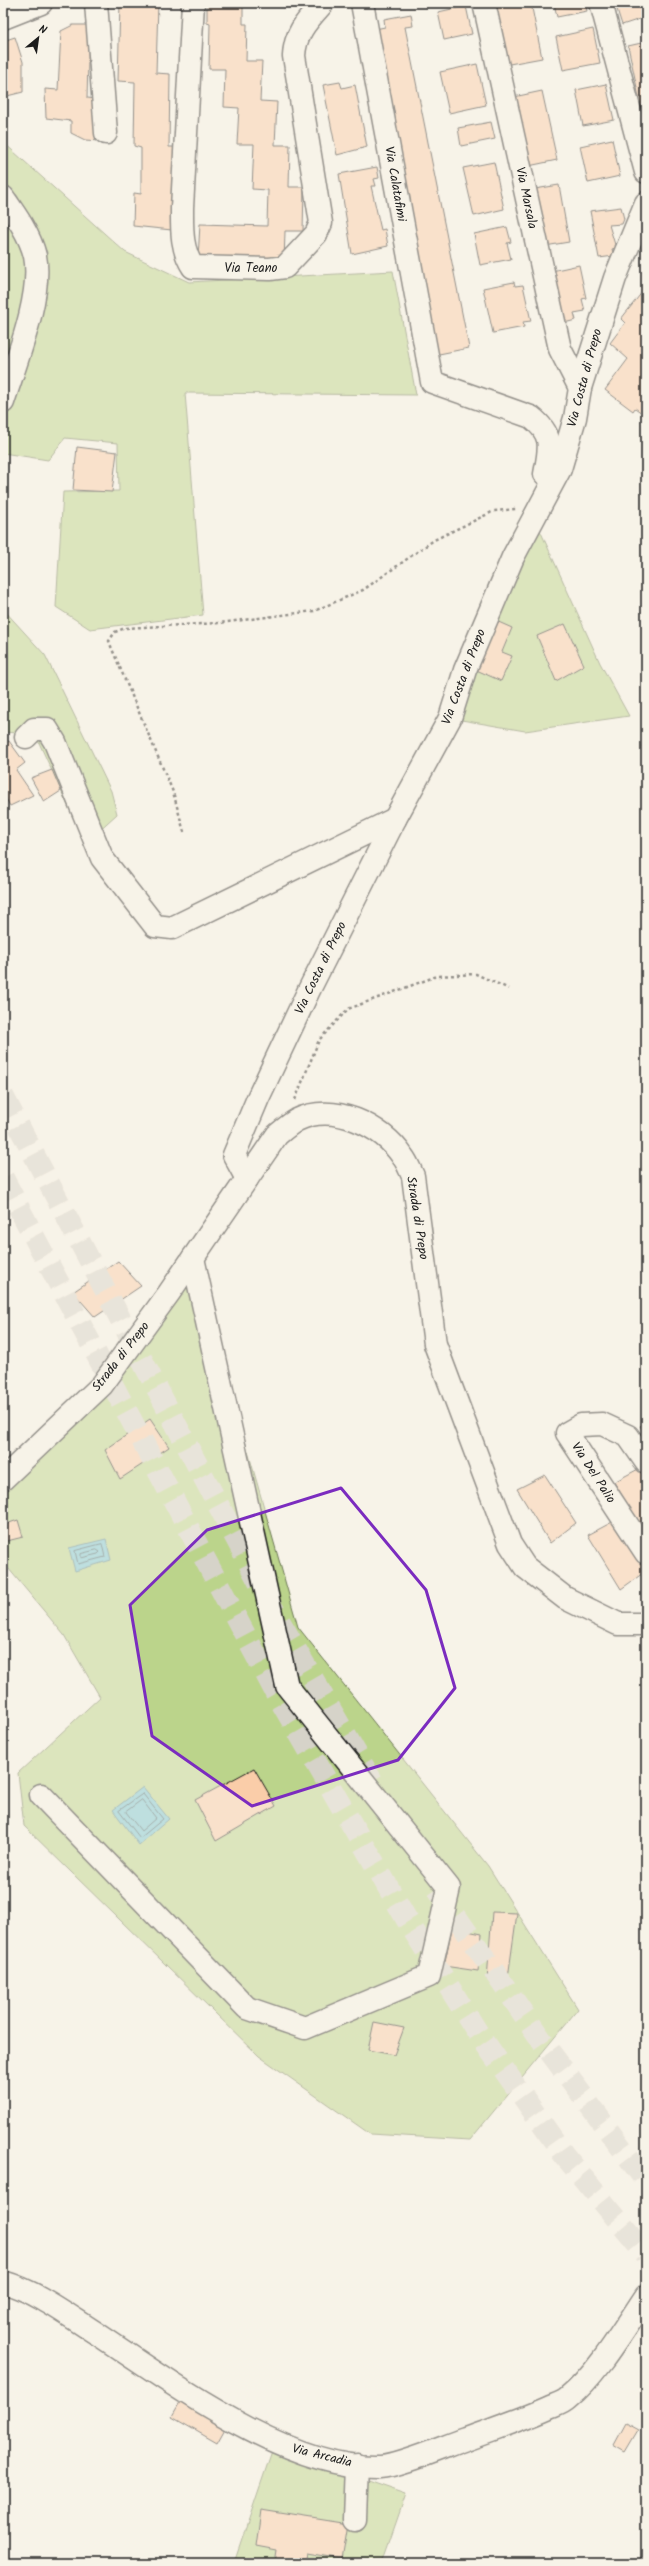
<svg xmlns="http://www.w3.org/2000/svg" width="649" height="2566" font-family="Kalam,sans-serif">
  <style>
    .green { fill: #bbd48b; stroke: #6c7854 }
    .water { fill: #78c7d4; stroke: #53838a }
    .lines { fill: none; stroke-linecap: round; stroke-linejoin: round }
    .shore { stroke: #416066; stroke-width: 1 }
    .building { fill: #facda9; stroke: #1c1c1c }
    .highway-tunnel { stroke: #d6d3c9; stroke-width: 22; stroke-dasharray: 22 11; stroke-linecap: butt }
    .minor-casing { stroke: #1c1c1c; stroke-width: 25 }
    .path { stroke: #1c1c1c; stroke-width: 2.5; stroke-dasharray: 3 3; stroke-linecap: butt }
    .minor { stroke: #f7f3e8; stroke-width: 22 }
    .marked { fill: none; stroke: #7b2cbf; stroke-width: 3; stroke-linejoin: round }
    .labels { text-anchor: middle; dominant-baseline: central; stroke-width: 3; stroke-linejoin: round; paint-order: stroke }
    .street-label { font-size: 13px; fill: #1c1c1c; stroke: #f7f3e8 }
  </style>
  <rect width="100%" height="100%" fill="#f7f3e8"/>
  <filter id="ink" filterUnits="userSpaceOnUse"><feTurbulence type="fractalNoise" baseFrequency=".025" numOctaves="2"/><feDisplacementMap in="SourceGraphic" scale="8" xChannelSelector="R" yChannelSelector="G"/><feConvolveMatrix kernelMatrix="1 2 1 2 8 2 1 2 1" color-interpolation-filters="sRGB"/></filter>
  <g filter="url(#ink)">
    <g class="green">
      <polygon points="3,142 125,252 189,282 393,271 416,395 185,393 203,615 90,629 56,607 63,492 119,491 118,443 65,438 48,460 3,453 3,430 30,336 47,252 17,195 3,185"/>
      <polygon points="3,197 35,256 3,390"/>
      <polygon points="534,517 600,663 629,716 525,731 450,718"/>
      <polygon points="3,609 45,655 111,791 117,814 85,843 35,734 3,732"/>
      <polygon points="193,1258 298,1627 488,1866 578,2009 470,2140 370,2134 259,2056 24,1826 18,1773 100,1697 64,1635 3,1562 3,1479 102,1385"/>
      <polygon points="273,2448 406,2494 382,2563 234,2563"/>
    </g>
    <g class="water">
      <polygon points="106,1539 111,1560 75,1571 69,1548"/>
      <polygon points="143,1787 169,1819 139,1845 113,1810"/>
    </g>
    <g class="lines">
      <g class="shore">
        <polygon points="102,1544 105,1557 78,1564 75,1551"/>
        <polygon points="97,1550 100,1552 98,1554 81,1558 81,1554"/>
        <polygon points="143,1794 163,1819 140,1838 119,1811"/>
        <polygon points="142,1800 156,1818 141,1831 126,1812"/>
      </g>
    </g>
    <g class="building">
      <polygon points="120,3 158,3 156,73 170,74 169,147 174,147 172,230 133,226 134,193 141,194 141,148 134,146 135,82 118,81"/>
      <polygon points="207,3 243,3 243,24 247,24 246,61 262,61 260,101 277,102 275,145 290,145 289,187 304,187 303,231 285,231 284,262 198,259 200,224 267,226 268,190 252,189 254,144 237,144 239,108 224,107 225,69 209,69 210,24 207,23"/>
      <polygon points="493,3 531,3 542,58 504,65"/>
      <polygon points="554,3 585,3 587,11 557,17"/>
      <polygon points="615,3 646,3 646,17 622,25"/>
      <polygon points="466,6 472,34 444,40 438,12"/>
      <polygon points="411,14 413,26 405,27 469,348 434,355 370,30 385,27 384,19"/>
      <polygon points="73,25 89,25 87,98 98,99 100,141 85,140 71,133 71,121 46,118 45,89 58,90 61,31"/>
      <polygon points="593,29 600,63 563,70 556,37"/>
      <polygon points="15,37 23,62 23,92 3,97 3,41"/>
      <polygon points="646,42 646,110 642,111 628,46"/>
      <polygon points="477,64 486,105 449,113 440,72"/>
      <polygon points="340,82 342,88 355,85 367,147 337,155 323,85"/>
      <polygon points="606,84 614,120 583,126 576,90"/>
      <polygon points="542,91 557,160 524,167 509,98"/>
      <polygon points="491,122 495,139 461,146 458,128"/>
      <polygon points="612,139 620,176 588,183 580,146"/>
      <polygon points="494,162 504,209 474,216 463,168"/>
      <polygon points="377,167 379,178 374,179 376,186 371,186 381,230 385,229 388,246 352,254 339,174"/>
      <polygon points="559,185 569,242 539,247 529,190"/>
      <polygon points="621,207 624,219 622,224 609,225 616,248 612,249 614,256 599,258 590,211"/>
      <polygon points="507,227 511,242 507,243 511,259 480,265 474,234"/>
      <polygon points="579,265 586,298 582,299 585,311 574,313 576,320 560,324 547,272"/>
      <polygon points="514,282 515,286 523,285 531,321 523,322 524,327 493,333 483,288"/>
      <polygon points="643,291 646,293 646,366 644,369 646,370 646,416 635,408 633,411 605,390 628,359 610,343 625,323 621,319"/>
      <polygon points="77,447 117,452 112,492 73,490"/>
      <polygon points="494,620 512,628 502,652 512,656 501,681 472,668"/>
      <polygon points="565,624 584,665 556,681 537,636"/>
      <polygon points="9,741 25,763 16,770 33,795 10,806 3,793 3,743"/>
      <polygon points="52,770 61,791 44,802 31,778"/>
      <polygon points="118,1261 141,1286 95,1317 73,1292"/>
      <polygon points="150,1419 169,1447 120,1479 105,1450"/>
      <polygon points="646,1422 646,1436 640,1426"/>
      <polygon points="642,1467 646,1474 646,1535 614,1482"/>
      <polygon points="545,1475 576,1523 550,1543 517,1489"/>
      <polygon points="18,1520 23,1537 3,1542 3,1525"/>
      <polygon points="616,1520 646,1566 646,1571 621,1589 588,1535"/>
      <polygon points="254,1768 276,1806 216,1841 195,1800"/>
      <polygon points="492,1912 517,1913 507,1985 487,1980"/>
      <polygon points="452,1928 482,1934 478,1971 444,1966"/>
      <polygon points="374,2022 404,2028 394,2055 368,2050"/>
      <polygon points="183,2398 227,2425 217,2443 172,2417"/>
      <polygon points="625,2423 638,2430 625,2452 613,2445"/>
      <polygon points="261,2510 349,2524 343,2559 307,2553 305,2563 275,2563 277,2550 256,2546"/>
    </g>
    <g class="lines">
      <g class="highway-tunnel">
        <polyline points="3,1096 280,1622 372,1781"/>
        <polyline points="3,1178 276,1693 407,1920 478,2033 564,2155 646,2254"/>
        <polyline points="437,1889 547,2048 646,2181"/>
      </g>
      <g class="minor-casing">
        <g id="minor">
          <polyline points="96,3 106,133"/>
          <path d="M193,3L182,208C182,229 181,249 193,267L270,269L285,267L316,234L321,223L294,56C295,32 308,20 323,3"/>
          <path d="M362,3L432,382L531,417C554,435 550,447 545,474"/>
          <polyline points="484,3 560,349 580,388"/>
          <polyline points="601,3 646,172"/>
          <polyline points="3,18 41,3"/>
          <path d="M3,197C15,214 30,235 35,256C43,295 15,364 3,402"/>
          <polyline points="26,737 34,729 47,729 55,742 102,858 155,926 172,928 395,819"/>
          <polyline points="247,1179 234,1155 258,1098 309,990 395,819 450,718 465,670 513,557 560,469 575,418 580,388 615,278 646,203"/>
          <polyline points="646,1462 628,1436 602,1424 581,1425 567,1433 646,1553"/>
          <path d="M3,1479L102,1385L169,1293L277,1135C283,1130 290,1124 297,1120C333,1102 382,1125 403,1157C407,1162 410,1170 413,1176L435,1344L510,1544L525,1567L565,1598L618,1624H646"/>
          <polyline points="41,1795 247,2008 305,2028 429,1976 449,1888 287,1686 193,1258"/>
          <path d="M3,2282C38,2292 69,2316 99,2335C173,2384 289,2470 380,2467C400,2466 445,2446 466,2439C493,2429 521,2420 548,2408C554,2405 563,2403 568,2398C597,2375 625,2327 646,2296"/>
          <polyline points="355,2519 357,2465"/>
        </g>
      </g>
      <g class="path">
        <polyline points="184,832 173,792 112,649 109,641 115,632 125,628 219,623 314,611 363,590 434,540 494,511 516,509"/>
        <polyline points="295,1100 319,1040 348,1009 437,976 476,974 509,989"/>
      </g>
      <use href="#minor" class="minor"/>
    </g>
  </g>
  <path d="M0 0H649V2566H0ZM341,1488L426,1590L455,1688L398,1760L252,1806L152,1736L130,1605L207,1530Z" fill="#f7f3e8" fill-opacity=".55" fill-rule="evenodd"/>
  <path class="marked" d="M341,1488L426,1590L455,1688L398,1760L252,1806L152,1736L130,1605L207,1530Z"/>
  <g class="labels">
    <g class="street-label">
      <text transform="translate(395 184) rotate(80)">Via Calatafimi</text>
      <text transform="translate(526 198) rotate(78)">Via Marsala</text>
      <text x="251" y="268">Via Teano</text>
      <text transform="translate(585 378) rotate(-75)">Via Costa di Prepo</text>
      <text transform="translate(464 677) rotate(-69)">Via Costa di Prepo</text>
      <text transform="translate(321 968) rotate(-64)">Via Costa di Prepo</text>
      <text transform="translate(417 1218) rotate(81)">Strada di Prepo</text>
      <text transform="translate(121 1357) rotate(-52)">Strada di Prepo</text>
      <text transform="translate(593 1473) rotate(57)">Via Del Palio</text>
      <text transform="translate(322 2456) rotate(14)">Via Arcadia</text>
    </g>
  </g>
  <rect width="649" height="2566" fill="none" stroke="#f7f3e8" stroke-width="16"/>
  <rect x="8" y="8" width="633" height="2550" fill="none" stroke="#1c1c1c" stroke-width="1.5" filter="url(#ink)"/>
  <g transform="translate(38 38) rotate(29)" stroke="#f7f3e8" stroke-width="3" paint-order="stroke">
  <path d="M0-3L7 15L0 10L-7 15Z" fill="#1c1c1c"/>
  <text y="-6" font-size="11" font-weight="bold" text-anchor="middle" fill="#1c1c1c">N</text>
  </g>
</svg>
